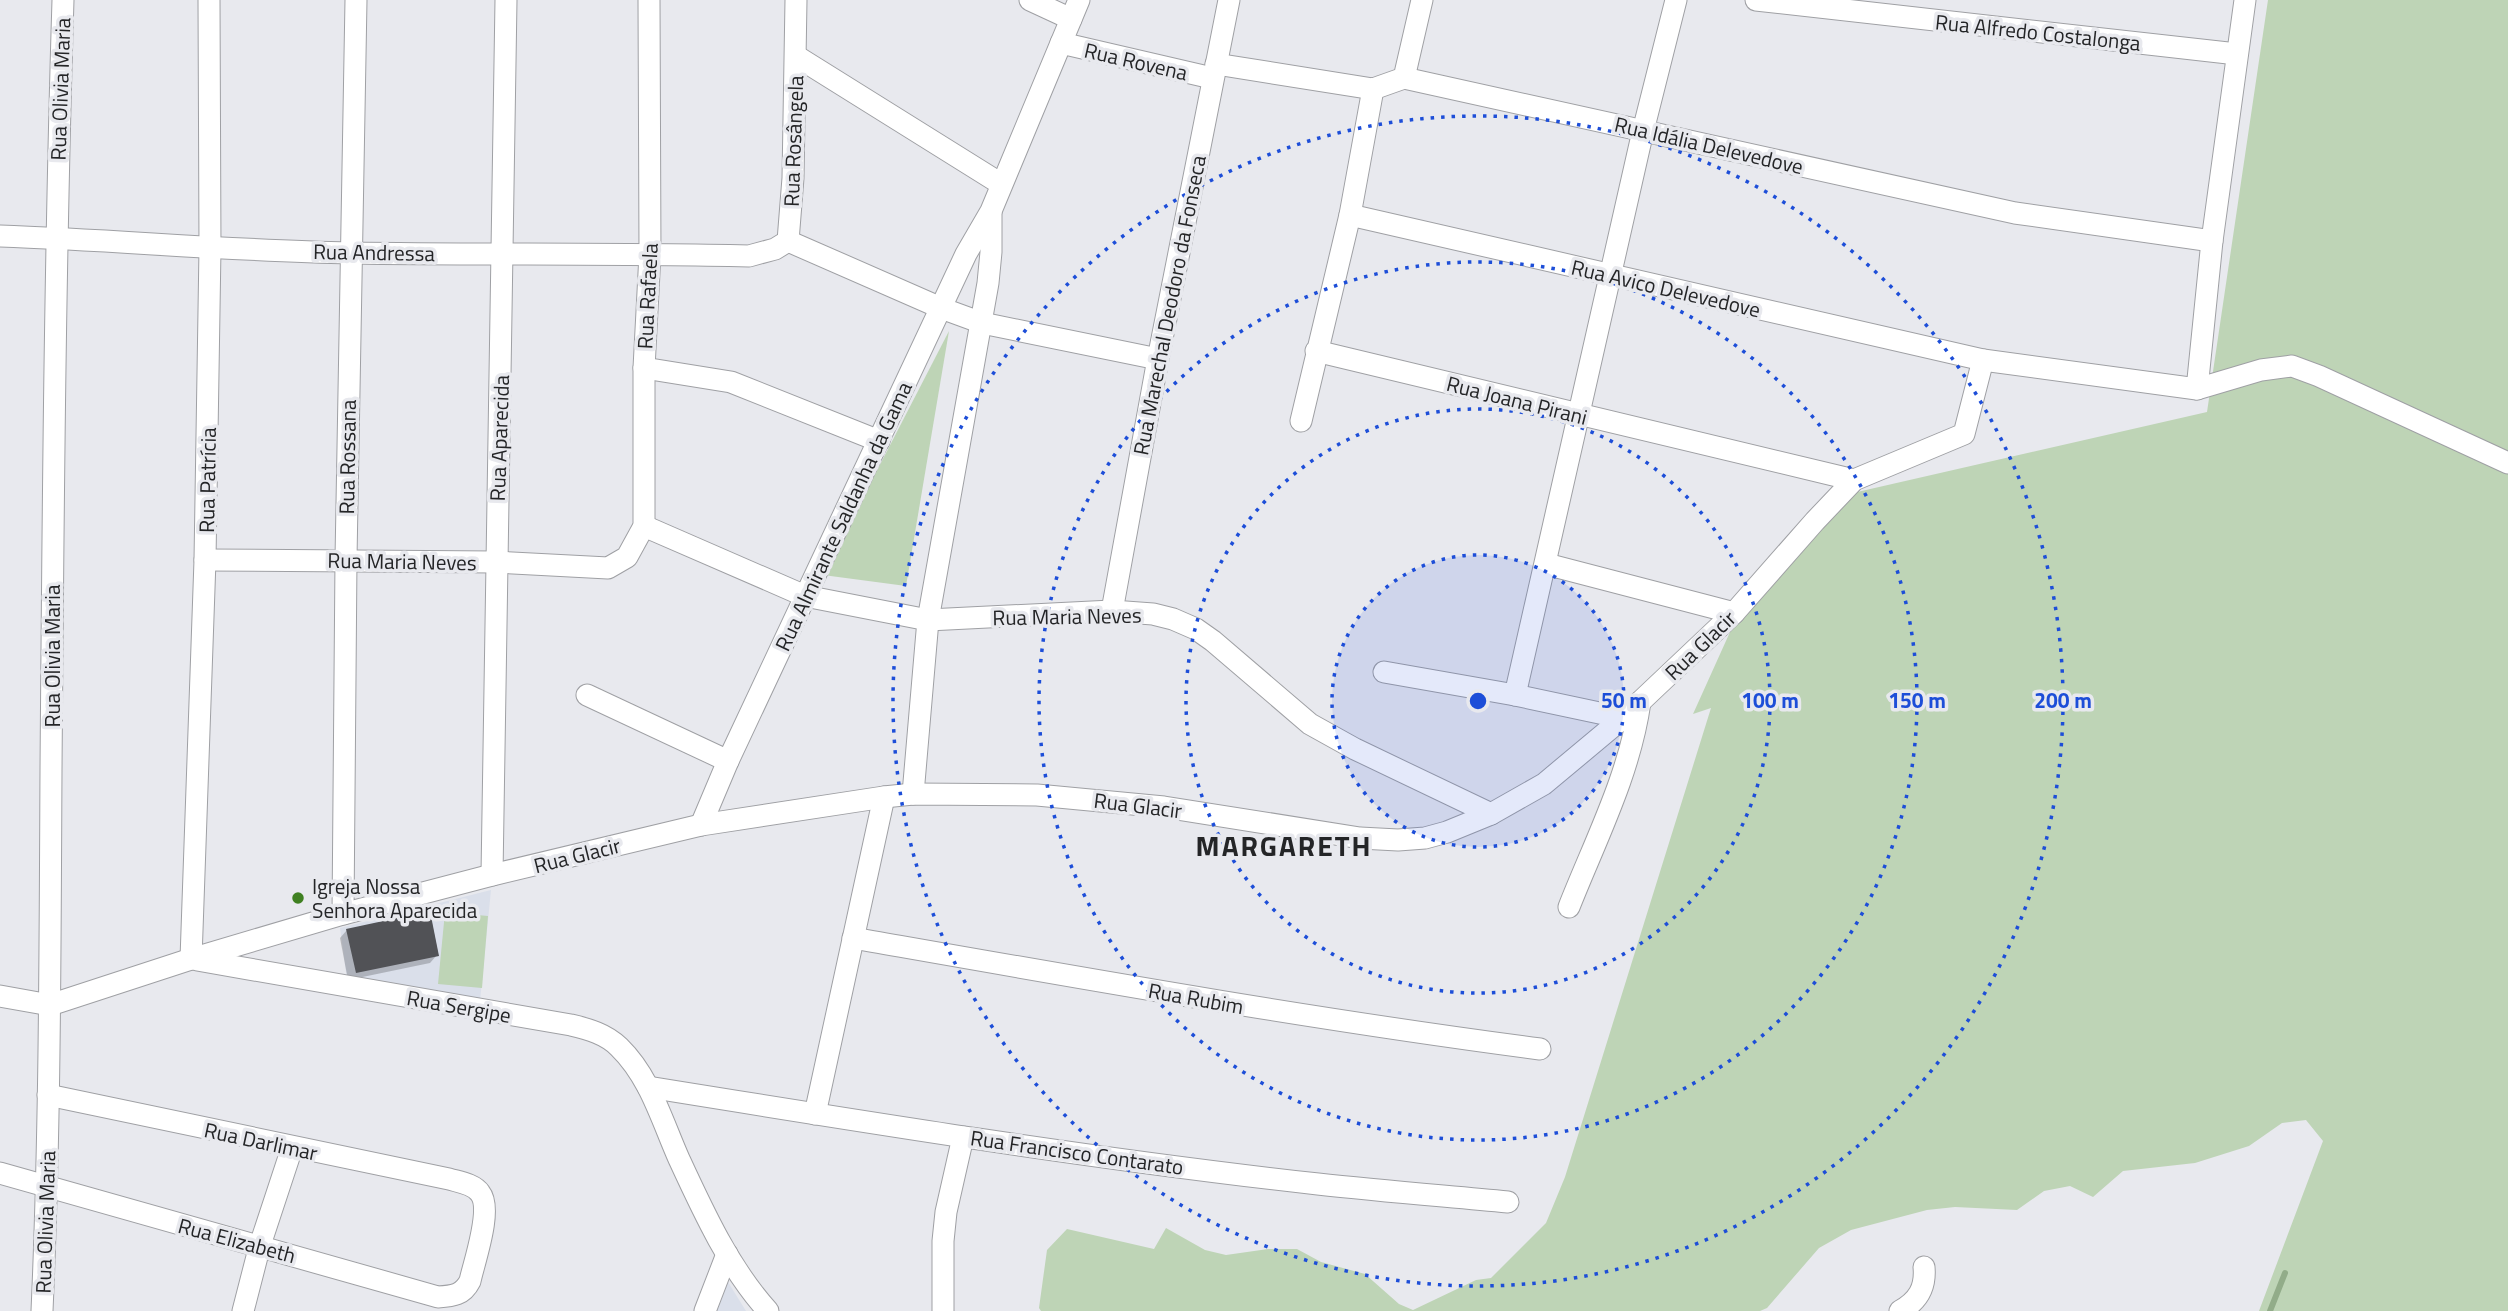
<svg xmlns="http://www.w3.org/2000/svg" width="2508" height="1311" font-family="'Titillium Web',sans-serif">
  <style>
    .built { fill: #dadfea }
    .green { fill: #bed4b6 }
    .shadow { fill: #0003 }
    .lines { fill: none; stroke-linecap: round; stroke-linejoin: round }
    .stream { stroke: #92ac89; stroke-width: 6 }
    .building { fill: #515256 }
    .minor-casing { stroke: #9fa0a4; stroke-width: 23 }
    .minor { stroke: #fff; stroke-width: 21 }
    .ring { fill: none; stroke: #1d4ed8; stroke-width: 3.5; stroke-dasharray: 3.5 7 }
    .poi-dot { fill: #3f8021; stroke: #e8e9ee; stroke-width: 2.5 }
    .labels { text-anchor: middle; dominant-baseline: central; stroke-width: 7; stroke-linejoin: round; paint-order: stroke }
    .street-label { font-size: 21px; fill: #242527; stroke: #e8e9ee }
    .poi-label { font-size: 21px; fill: #242527; stroke: #e8e9ee; text-anchor: start }
    .district-label { font-size: 28px; font-weight: bold; letter-spacing: 2px; fill: #242527; stroke: #e8e9ee }
    .centre { fill: #1d4ed8; stroke: #e8e9ee; stroke-width: 3.5 }
    .ring-label { font-size: 21px; text-anchor: middle; font-weight: bold; fill: #1d4ed8; stroke: #e8e9ee; stroke-width: 7; stroke-linejoin: round; paint-order: stroke }
  </style>
  <rect width="100%" height="100%" fill="#e8e9ee"/>
  <g class="built">
    <polygon points="491,890 480,1001 347,979 340,928"/>
    <polygon points="728,1282 746,1311 717,1311"/>
  </g>
  <g class="green">
    <polygon points="2268,0 2508,0 2508,1311 2259,1311 2323,1141 2306,1120 2282,1123 2249,1146 2195,1163 2123,1171 2093,1197 2070,1186 2044,1191 2017,1210 1955,1207 1927,1210 1851,1230 1819,1248 1767,1308 1760,1311 1041,1311 1039,1308 1047,1250 1067,1229 1154,1249 1166,1228 1205,1250 1226,1255 1268,1249 1297,1249 1321,1262 1365,1274 1399,1304 1413,1310 1476,1280 1491,1278 1546,1223 1565,1177 1711,708 1693,714 1730,632 1746,588 1831,498 2207,412"/>
    <polygon points="949,331 906,586 823,575"/>
    <polygon points="445,912 488,916 482,988 438,984"/>
  </g>
  <polygon class="shadow" points="347,930 437,955 430,963 348,980 340,938"/>
  <g class="lines">
    <polyline class="stream" points="2270,1311 2285,1273"/>
  </g>
  <polygon class="building" points="430,911 439,956 356,973 346,929"/>
  <g class="lines">
    <g class="minor-casing">
      <g id="minor">
        <polyline points="1030,0 1071,19"/>
        <polyline points="1756,0 2237,54"/>
        <polyline points="1061,43 1212,78"/>
        <polyline points="796,56 1001,184"/>
        <polyline points="1216,64 1373,89 1404,78 1422,0"/>
        <polyline points="1404,78 2015,213 2212,241"/>
        <polyline points="1350,215 1983,360 2197,389 2261,370 2292,366 2319,376 2508,463"/>
        <path d="M0,236C117,240 233,251 351,253C483,255 616,253 749,256L775,249L788,241L793,178L796,0"/>
        <polyline points="788,241 941,308 982,323 1158,359"/>
        <polyline points="1316,351 1854,480"/>
        <polyline points="644,368 731,382 879,441"/>
        <polyline points="2197,389 2212,241 2245,0"/>
        <polyline points="1301,421 1350,215 1373,89"/>
        <polyline points="644,526 805,596 928,620 1112,611 1153,614 1173,619 1196,629 1213,641 1310,724 1355,749 1491,814"/>
        <polyline points="205,560 495,562 608,568 627,557 644,526 644,368 650,254 649,0"/>
        <polyline points="1546,564 1734,613"/>
        <polyline points="1112,611 1158,359 1229,0"/>
        <polyline points="1384,672 1515,695 1623,718"/>
        <polyline points="587,695 728,761"/>
        <polyline points="1515,695 1643,131 1676,0"/>
        <polyline points="913,794 928,620 988,283 991,252 991,213"/>
        <polyline points="701,825 728,761 966,254 991,211 1079,0"/>
        <path d="M492,875C495,583 503,292 506,0"/>
        <path d="M1569,907C1595,841 1630,774 1640,702"/>
        <polyline points="343,914 346,559 356,0"/>
        <path d="M853,938C1081,978 1310,1019 1540,1049"/>
        <polyline points="191,959 205,560 210,248 209,0"/>
        <path d="M197,960L571,1025C588,1029 606,1034 619,1047C650,1077 662,1121 679,1159C703,1211 729,1268 768,1311"/>
        <polyline points="0,996 50,1005 191,959 343,914 492,875 701,825 884,797 913,794 1037,795 1164,807 1360,838 1398,840 1425,838 1447,832 1491,814 1544,784 1623,718 1734,613 1815,521 1854,480 1964,434 1983,360"/>
        <path d="M648,1087C871,1123 1094,1159 1318,1184C1381,1191 1445,1196 1508,1202"/>
        <polyline points="815,1114 884,797"/>
        <path d="M0,1173L438,1297C453,1296 463,1295 470,1281C474,1262 493,1209 480,1193C474,1184 459,1182 449,1179L48,1095"/>
        <path d="M42,1311C50,1131 50,951 51,771C53,514 55,257 63,0"/>
        <polyline points="243,1311 260,1245 292,1148"/>
        <polyline points="705,1311 727,1254"/>
        <polyline points="943,1311 943,1241 946,1212 963,1137"/>
        <path d="M1900,1311C1918,1301 1926,1288 1924,1267"/>
      </g>
    </g>
    <use href="#minor" class="minor"/>
  </g>
  <circle cx="1478" cy="701" r="146" fill="#1d4ed8" fill-opacity=".12"/>
  <g class="ring">
    <circle cx="1478" cy="701" r="146"/>
    <circle cx="1478" cy="701" r="292"/>
    <circle cx="1478" cy="701" r="439"/>
    <circle cx="1478" cy="701" r="585"/>
  </g>
  <circle class="poi-dot" cx="298" cy="898" r="7"/>
  <g class="labels">
    <g class="street-label">
      <text transform="translate(2038 32) rotate(6)">Rua Alfredo Costalonga</text>
      <text transform="translate(1136 61) rotate(13)">Rua Rovena</text>
      <text transform="translate(60 89) rotate(-88)">Rua Olivia Maria</text>
      <text transform="translate(793 141) rotate(-88)">Rua Rosângela</text>
      <text transform="translate(1709 145) rotate(13)">Rua Idália Delevedove</text>
      <text transform="translate(374 252) rotate(1)">Rua Andressa</text>
      <text transform="translate(1666 288) rotate(13)">Rua Avico Delevedove</text>
      <text transform="translate(647 296) rotate(-87)">Rua Rafaela</text>
      <text transform="translate(1169 305) rotate(-79)">Rua Marechal Deodoro da Fonseca</text>
      <text transform="translate(1517 400) rotate(14)">Rua Joana Pirani</text>
      <text transform="translate(499 438) rotate(-88)">Rua Aparecida</text>
      <text transform="translate(347 457) rotate(-89)">Rua Rossana</text>
      <text transform="translate(207 480) rotate(-89)">Rua Patrícia</text>
      <text transform="translate(843 516) rotate(-65)">Rua Almirante Saldanha da Gama</text>
      <text transform="translate(402 561) rotate(1)">Rua Maria Neves</text>
      <text transform="translate(1067 616) rotate(-1)">Rua Maria Neves</text>
      <text transform="translate(1700 645) rotate(-44)">Rua Glacir</text>
      <text transform="translate(52 656) rotate(-90)">Rua Olivia Maria</text>
      <text transform="translate(1138 805) rotate(7)">Rua Glacir</text>
      <text transform="translate(577 855) rotate(-14)">Rua Glacir</text>
      <text transform="translate(1196 998) rotate(10)">Rua Rubim</text>
      <text transform="translate(459 1006) rotate(10)">Rua Sergipe</text>
      <text transform="translate(261 1141) rotate(12)">Rua Darlimar</text>
      <text transform="translate(1077 1152) rotate(8)">Rua Francisco Contarato</text>
      <text transform="translate(45 1222) rotate(-88)">Rua Olivia Maria</text>
      <text transform="translate(237 1240) rotate(15)">Rua Elizabeth</text>
    </g>
    <g class="poi-label">
      <text x="312" y="886">Igreja Nossa<tspan x="312" dy="24">Senhora Aparecida</tspan></text>
    </g>
    <g class="district-label">
      <text x="1284" y="845">MARGARETH</text>
    </g>
  </g>
  <circle cx="1478" cy="701" r="10" class="centre"/>
  <g class="ring-label">
    <text x="1624" y="708">50 m</text>
    <text x="1770" y="708">100 m</text>
    <text x="1917" y="708">150 m</text>
    <text x="2063" y="708">200 m</text>
  </g>
</svg>
